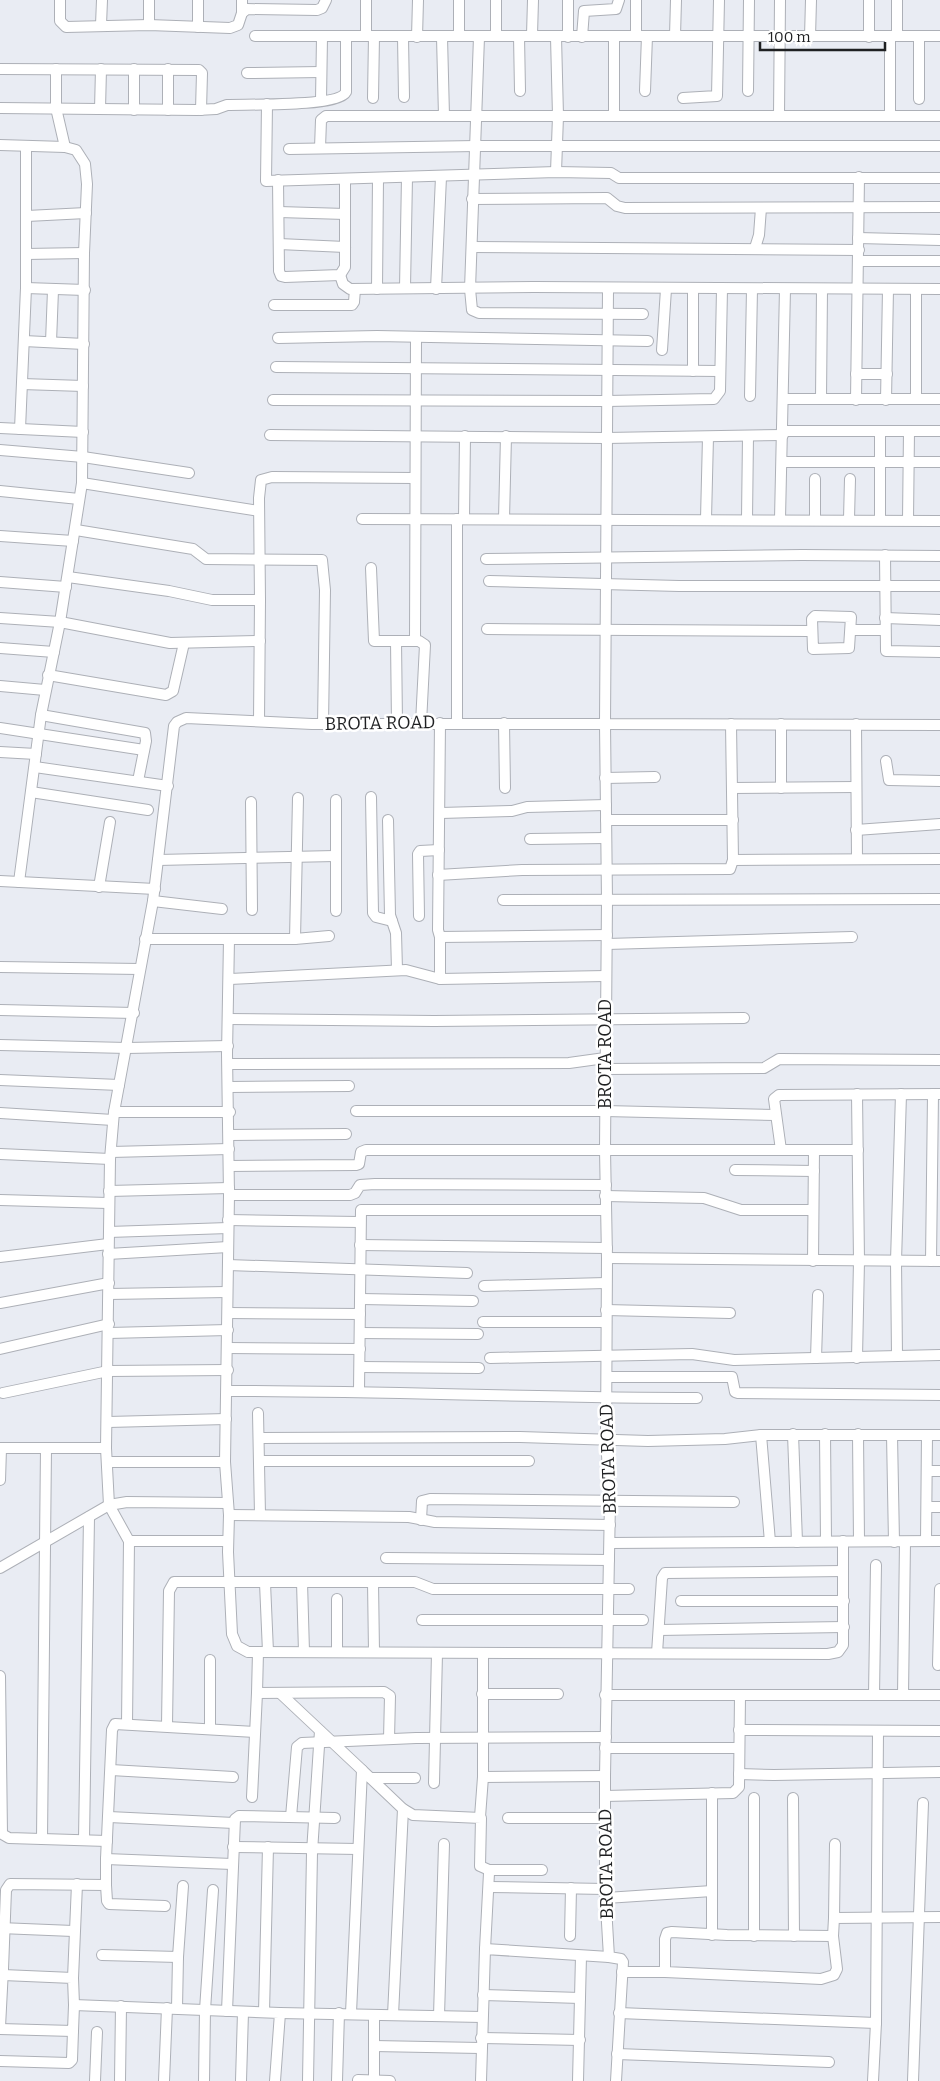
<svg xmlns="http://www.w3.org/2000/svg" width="940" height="2081" font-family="Bitter,serif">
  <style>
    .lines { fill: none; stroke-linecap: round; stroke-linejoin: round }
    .minor-casing { stroke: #adb0b7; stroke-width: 12 }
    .minor { stroke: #fff; stroke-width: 10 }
    .labels { text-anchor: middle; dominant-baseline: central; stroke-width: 5; stroke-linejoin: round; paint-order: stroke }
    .street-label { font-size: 18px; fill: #1f2022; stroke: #fff }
  </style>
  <rect width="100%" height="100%" fill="#e9ecf3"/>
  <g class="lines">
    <g class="minor-casing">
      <g id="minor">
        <polyline points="60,0 60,21 66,27 149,25 230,28 238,25 242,13 247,9 317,10 322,8 326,0"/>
        <polyline points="149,0 149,25"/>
        <polyline points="198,0 198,27"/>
        <polyline points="242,0 242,13"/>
        <polyline points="496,0 496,36"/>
        <polyline points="568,0 568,37"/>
        <polyline points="101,25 102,0"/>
        <polyline points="532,35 533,0"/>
        <polyline points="255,36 940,36"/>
        <polyline points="366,36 366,0"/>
        <polyline points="459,36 459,0"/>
        <polyline points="519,36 520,91"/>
        <polyline points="636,36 636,0"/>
        <polyline points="675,36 676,0"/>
        <polyline points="890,36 890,116"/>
        <polyline points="897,36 897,0"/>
        <polyline points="919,36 919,99"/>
        <polyline points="403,37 404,97"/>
        <polyline points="417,37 418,0"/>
        <polyline points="442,37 444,116"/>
        <polyline points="479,37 470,289 472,310 479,313 643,314"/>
        <polyline points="556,37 558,116 556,172"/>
        <polyline points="582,37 584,11 616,9 619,0"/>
        <polyline points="810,37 811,0"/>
        <polyline points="869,37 869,0"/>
        <polyline points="0,69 199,70 202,73 201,110"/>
        <polyline points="56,69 56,108 65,147"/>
        <polyline points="168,69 168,110"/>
        <polyline points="247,73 321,72"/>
        <polyline points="645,91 647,36"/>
        <polyline points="748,91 749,0"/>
        <polyline points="373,98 374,36"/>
        <polyline points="683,98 717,96 719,0"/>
        <polyline points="321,100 322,37"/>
        <polyline points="267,104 266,181 556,172 611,173 619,178 940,178"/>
        <path d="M0,108L197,110L216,109L227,105C246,104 339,107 346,92V37"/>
        <polyline points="100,109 101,69"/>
        <polyline points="134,110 134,69"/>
        <polyline points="614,116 614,37"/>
        <polyline points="779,116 780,0"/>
        <polyline points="0,145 65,147 76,150 85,164 87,184 84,253 82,483 60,622 41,715 19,882"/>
        <polyline points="320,148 321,120 326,116 940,116"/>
        <polyline points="289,149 476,146 940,146"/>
        <polyline points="278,180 279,271 281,276 285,277 340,275 345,267 345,179"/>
        <polyline points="472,199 607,198 617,206 625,208 940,207"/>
        <polyline points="279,212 345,214"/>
        <polyline points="27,216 86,213"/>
        <polyline points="858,238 940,240"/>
        <polyline points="279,244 345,247"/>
        <polyline points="472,247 859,250"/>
        <polyline points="755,248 759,235 761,208"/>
        <polyline points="26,254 84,253"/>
        <polyline points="858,261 940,261"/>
        <polyline points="340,275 343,284 350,289 534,287 940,289"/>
        <polyline points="26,288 85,290"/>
        <polyline points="405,288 407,177"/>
        <polyline points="377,289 378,178"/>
        <polyline points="436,289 441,177"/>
        <polyline points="608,289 605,724 940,725"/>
        <polyline points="274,305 352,305 354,302 355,289"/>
        <polyline points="278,338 377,336 648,341"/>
        <polyline points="24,341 84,344"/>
        <polyline points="51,342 53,290"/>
        <polyline points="662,350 666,289"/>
        <polyline points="276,367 720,371"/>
        <polyline points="693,371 693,289"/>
        <polyline points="856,374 887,374"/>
        <polyline points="22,384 83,386"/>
        <polyline points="750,396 752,289"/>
        <polyline points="783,399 940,399"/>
        <polyline points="821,399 822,289"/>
        <polyline points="916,399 916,290"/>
        <polyline points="273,400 607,401 714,399 720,391 722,289"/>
        <polyline points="856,400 859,177"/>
        <polyline points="886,400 888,289"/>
        <polyline points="0,428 83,432"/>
        <polyline points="20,429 26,288 26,147"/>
        <polyline points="783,431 940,431"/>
        <polyline points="880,431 880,520"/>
        <polyline points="270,435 606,438 783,435"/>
        <polyline points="0,450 83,457 189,473"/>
        <polyline points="782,462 940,462"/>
        <polyline points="82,483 259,511"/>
        <polyline points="0,491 79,499"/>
        <polyline points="362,519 940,521"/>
        <polyline points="457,519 457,722"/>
        <polyline points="464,519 465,436"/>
        <polyline points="504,519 506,436"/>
        <polyline points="706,519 708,437"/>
        <polyline points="747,519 748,436"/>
        <polyline points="780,519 785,289"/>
        <polyline points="815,519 815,479"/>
        <polyline points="849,519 850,479"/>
        <polyline points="908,520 909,431"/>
        <polyline points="76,530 193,549 206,559 322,560 325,590 323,724"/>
        <polyline points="0,536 73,541"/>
        <polyline points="885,555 886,651 940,652"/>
        <polyline points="486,559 802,555 940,556"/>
        <polyline points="371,568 374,641 419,641 425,645 421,723"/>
        <polyline points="68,577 169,591 212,600 260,600"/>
        <polyline points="489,581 679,586 940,586"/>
        <polyline points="0,582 66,587"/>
        <polygon points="815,616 851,617 849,648 813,649 812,619"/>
        <polyline points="0,618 60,622 170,643 260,641"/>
        <polyline points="885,618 940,620"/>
        <polyline points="487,629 811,631"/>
        <polyline points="851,630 885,630"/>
        <polyline points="396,641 397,723"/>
        <polyline points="415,641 416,337"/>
        <polyline points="0,648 54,652"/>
        <polyline points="48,675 166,695 173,691 184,643"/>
        <polyline points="0,686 45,690"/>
        <polyline points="41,715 145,733 146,741 138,781"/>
        <polyline points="259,721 260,600 259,498 261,480 272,477 415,478"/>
        <polyline points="440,723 438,930 440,937 607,935"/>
        <polyline points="504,723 505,788"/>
        <polyline points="856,724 857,859"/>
        <polyline points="0,728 144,750"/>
        <polyline points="0,752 36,754"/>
        <polyline points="886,761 889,780 940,781"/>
        <polyline points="35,767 168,786"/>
        <polyline points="605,778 655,777"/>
        <polyline points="732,788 856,787"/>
        <polyline points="781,788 781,724"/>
        <polyline points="31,792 148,810"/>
        <polyline points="371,797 373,913 376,917 392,921"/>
        <polyline points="251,802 252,910"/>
        <polyline points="441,813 512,811 527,807 606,805"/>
        <polyline points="388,820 390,915 396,933 397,970"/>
        <polyline points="606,820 733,820"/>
        <polyline points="856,830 940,824"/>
        <polyline points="530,839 606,838"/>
        <polyline points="158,860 335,856"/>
        <polyline points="733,860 940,859"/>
        <polyline points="438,875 522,870 730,869 733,860 731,724"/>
        <polyline points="0,881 155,889"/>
        <polyline points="99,887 110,822"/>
        <polyline points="503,900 940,899"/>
        <polyline points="153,901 222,909"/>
        <polyline points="336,911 336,800"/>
        <polyline points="419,916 418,854 420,851 439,850"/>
        <polyline points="145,939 295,939 329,936"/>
        <polyline points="229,939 227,1054 229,1195 225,1462 229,1515 228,1552 232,1634 237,1646 248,1652 828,1654 838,1652 843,1645 843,1541"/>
        <polyline points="295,939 298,798"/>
        <polyline points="607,944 852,937"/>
        <polyline points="0,967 140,969"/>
        <polyline points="230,979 406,970 440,979 606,976"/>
        <polyline points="440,979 440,937"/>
        <polyline points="0,1010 134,1013"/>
        <polyline points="228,1019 434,1021 744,1018"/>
        <polyline points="0,1045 127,1048 228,1046"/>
        <polyline points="228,1064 569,1063 605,1058"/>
        <polyline points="605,1069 764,1068 779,1059 940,1060"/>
        <polyline points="0,1080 119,1085"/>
        <polyline points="229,1087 349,1086"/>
        <polyline points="356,1111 605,1111 775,1115"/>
        <polyline points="114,1112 230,1112"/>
        <polyline points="0,1113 113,1120"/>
        <polyline points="230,1135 346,1134"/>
        <polyline points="781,1150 774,1099 779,1095 940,1094"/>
        <polyline points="111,1152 229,1149"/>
        <polyline points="0,1154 110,1159"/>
        <polyline points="229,1166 356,1165 359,1164 361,1152 366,1150 858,1150"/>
        <polyline points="735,1170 814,1171"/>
        <polyline points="109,1191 229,1188"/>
        <polyline points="229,1195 350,1195 355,1193 360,1185 375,1184 606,1185"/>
        <polyline points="605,1196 704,1198 741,1210 813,1210"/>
        <polyline points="0,1200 108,1203"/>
        <polyline points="228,1220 359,1222"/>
        <polyline points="109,1232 228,1228"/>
        <polyline points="360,1245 607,1248"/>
        <polyline points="108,1254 228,1247"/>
        <polyline points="0,1257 108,1244"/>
        <polyline points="607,1258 940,1261"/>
        <polyline points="813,1261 814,1150"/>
        <polyline points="931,1261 933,1094"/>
        <polyline points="228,1265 467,1273"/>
        <polyline points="484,1286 606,1283"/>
        <polyline points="109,1294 227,1292"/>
        <polyline points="361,1299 473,1301"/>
        <polyline points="0,1303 109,1283"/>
        <polyline points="606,1310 730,1313"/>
        <polyline points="228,1313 360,1314"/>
        <polyline points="483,1322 606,1322"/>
        <polyline points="109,1333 228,1330"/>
        <polyline points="360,1333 478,1334"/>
        <polyline points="228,1348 360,1349"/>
        <polyline points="0,1349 109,1324"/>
        <polyline points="897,1355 896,1261 901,1094"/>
        <polyline points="490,1358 692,1354 734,1360 940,1355"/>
        <polyline points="816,1358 818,1295"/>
        <polyline points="857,1358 859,1261 857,1094"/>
        <polyline points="360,1367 479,1368"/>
        <polyline points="607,1377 732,1377 735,1392 738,1393 940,1395"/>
        <path d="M227,1391C384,1391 540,1398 697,1398"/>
        <polyline points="359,1391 361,1210 605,1210"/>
        <polyline points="3,1393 108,1371 228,1370"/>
        <polyline points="258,1413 260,1515"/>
        <polyline points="108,1422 226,1419"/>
        <polyline points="793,1434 797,1542"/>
        <polyline points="825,1434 826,1541"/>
        <polyline points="858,1434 859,1541"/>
        <polyline points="761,1435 770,1542"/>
        <polyline points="892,1435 894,1542"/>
        <polyline points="259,1438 520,1437 648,1441 725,1439 761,1435 940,1435"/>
        <polyline points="0,1448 106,1448"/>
        <polyline points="259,1461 529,1461"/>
        <polyline points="108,1462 225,1462"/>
        <polyline points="927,1471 940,1471"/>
        <polyline points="0,1480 1,1448"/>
        <polyline points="927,1507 940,1507"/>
        <polyline points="229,1515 409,1517 435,1522 610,1525"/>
        <polyline points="421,1520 422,1501 430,1499 734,1502"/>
        <polyline points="129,1541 228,1541"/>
        <polyline points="926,1541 927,1435"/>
        <polyline points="610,1543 940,1541"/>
        <polyline points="386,1558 609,1560"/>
        <polyline points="0,1568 109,1505 127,1502 228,1503"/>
        <polyline points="302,1582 304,1652"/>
        <polyline points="373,1582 374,1652"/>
        <polyline points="265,1583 268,1652"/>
        <polyline points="337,1599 337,1652"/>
        <polyline points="681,1601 844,1601"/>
        <polyline points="422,1620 643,1620"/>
        <polyline points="659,1630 844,1627"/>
        <polyline points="657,1653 662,1578 665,1573 843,1571"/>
        <polyline points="210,1660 210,1728"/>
        <polyline points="938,1665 940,1589"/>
        <polyline points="0,1676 2,1834 9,1838 107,1841"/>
        <polyline points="257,1693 258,1652"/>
        <polyline points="280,1693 362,1770"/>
        <polyline points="482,1694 558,1694"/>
        <polyline points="605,1695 940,1695"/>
        <polyline points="874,1695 876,1565"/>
        <polyline points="903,1695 905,1542"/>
        <polyline points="127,1724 129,1541 109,1505 106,1448 110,1159 114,1112 153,901 174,726 177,722 186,718 312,724 605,724 607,900 605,1150 607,1258 606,1440 610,1501 605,1776 605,1889 609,1957 621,1959 623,1962 616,2081"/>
        <polyline points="167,1725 169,1591 174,1582 415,1582 433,1589 629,1589"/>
        <polyline points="739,1730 940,1731"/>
        <polyline points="605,1748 739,1748"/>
        <polyline points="111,1770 233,1777"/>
        <polyline points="739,1774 774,1775 940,1772"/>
        <polyline points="483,1777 605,1776"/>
        <polyline points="371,1778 415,1778"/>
        <polyline points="434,1783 437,1653"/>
        <polyline points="605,1796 733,1793 739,1787 740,1696"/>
        <polyline points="252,1797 257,1693 384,1692 390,1696 389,1739"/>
        <polyline points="793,1798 794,1936"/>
        <polyline points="403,1809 413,1815 481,1818 480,1866 489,1870 489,1873 485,1949"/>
        <polyline points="109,1817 234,1823"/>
        <polyline points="291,1817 297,1747 302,1743 416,1738 606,1737"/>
        <polyline points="480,1817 483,1777 483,1654"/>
        <polyline points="508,1818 605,1818"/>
        <polyline points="42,1839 46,1448"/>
        <polyline points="84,1840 89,1517"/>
        <polyline points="233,1847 358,1849"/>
        <polyline points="106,1859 112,1730 115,1724 255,1732"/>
        <polyline points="489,1870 542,1870"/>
        <polyline points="106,1885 106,1859 232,1864"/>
        <polyline points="489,1887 605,1889"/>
        <polyline points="606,1898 712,1891"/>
        <polyline points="834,1918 835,1844"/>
        <polyline points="0,1928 73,1931"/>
        <polyline points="712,1935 712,1793"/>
        <polyline points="570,1936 571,1888"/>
        <polyline points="754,1936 754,1798"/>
        <polyline points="833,1936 834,1918 940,1917"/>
        <polyline points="102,1955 178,1957 183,1886"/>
        <polyline points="3,1969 6,1890 10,1884 106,1885 107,1901 109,1904 165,1906"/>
        <polyline points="622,1972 665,1972 665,1939 667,1933 672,1932 727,1935 833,1936 837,1969 834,1975 821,1979 665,1972"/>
        <polyline points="3,1975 73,1978 74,2005"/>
        <polyline points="73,1978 77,1884"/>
        <polyline points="483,1995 580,1998"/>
        <polyline points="177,2008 178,1957"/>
        <polyline points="227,2011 235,1819 239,1816 335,1818"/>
        <polyline points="264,2012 268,1847"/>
        <polyline points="280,2013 482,2017"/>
        <polyline points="351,2013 362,1770 403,1809 393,2015"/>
        <polyline points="619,2013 876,2023"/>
        <polyline points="374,2015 374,2080"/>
        <polyline points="439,2016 444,1844"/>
        <polyline points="0,2027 3,1969"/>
        <polyline points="0,2029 73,2031 74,2005 280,2013 275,2081"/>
        <polyline points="481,2038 580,2040"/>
        <polyline points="374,2046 480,2048"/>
        <polyline points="617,2054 829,2062"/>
        <polyline points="0,2061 69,2063 72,2060 73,2031"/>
        <polyline points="358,2080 390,2081"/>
        <polyline points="95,2081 97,2032"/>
        <polyline points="120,2081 121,2006"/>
        <polyline points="164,2081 167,2008"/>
        <polyline points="204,2081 205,2010 213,1890"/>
        <polyline points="241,2081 243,2012"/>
        <polyline points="308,2081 312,1852 320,1731"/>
        <polyline points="337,2081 339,2013"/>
        <polyline points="481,2081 485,1949 609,1957"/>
        <polyline points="578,2081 581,1956"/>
        <polyline points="873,2081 876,2023 878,1731"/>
        <polyline points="913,2081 923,1803"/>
      </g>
    </g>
    <use href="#minor" class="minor"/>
  </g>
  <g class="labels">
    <g class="street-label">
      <text transform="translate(380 723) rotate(-1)">BROTA ROAD</text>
      <text transform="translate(605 1054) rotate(-90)">BROTA ROAD</text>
      <text transform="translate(608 1459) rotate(-92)">BROTA ROAD</text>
      <text transform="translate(606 1864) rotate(-91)">BROTA ROAD</text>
    </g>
  </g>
  <path d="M760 42v8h125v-8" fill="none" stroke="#1f2022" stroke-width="2.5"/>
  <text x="768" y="42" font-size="15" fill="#1f2022" stroke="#ffffff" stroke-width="4" paint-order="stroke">100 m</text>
</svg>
